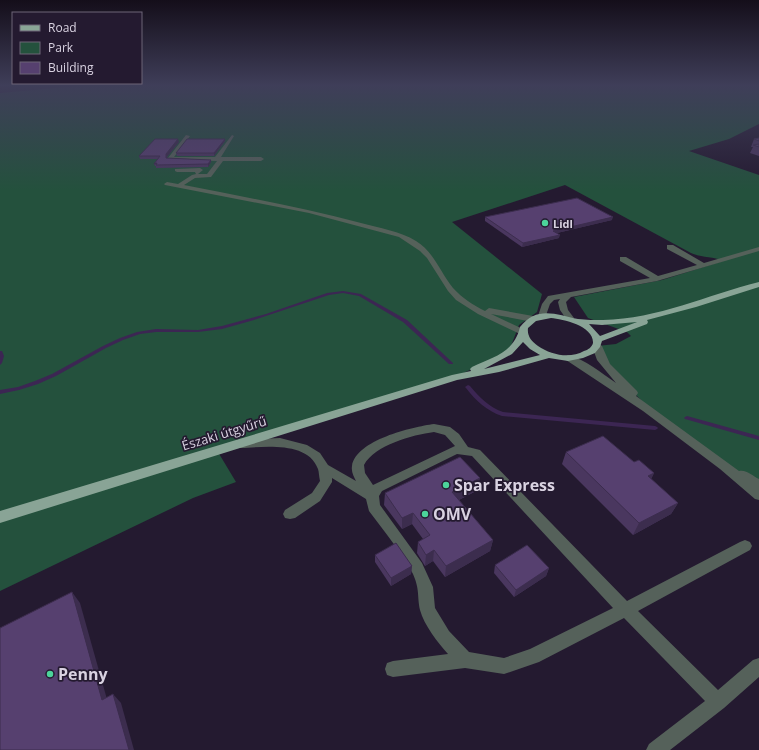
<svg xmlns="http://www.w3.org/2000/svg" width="759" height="750" font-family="'Open Sans',sans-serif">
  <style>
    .green { fill: #24513d }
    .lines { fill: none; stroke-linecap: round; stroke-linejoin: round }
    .stream { fill: #3c2653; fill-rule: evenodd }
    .minor { fill: #55615a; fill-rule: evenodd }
    .major { fill: #89a496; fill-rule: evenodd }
    .wall { fill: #4a375f }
    .shaded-wall { fill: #3c2d4e }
    .building { fill: #56406f; stroke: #3c2d4e }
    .poi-dot { fill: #4cd49b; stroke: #241a30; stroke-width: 1.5 }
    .labels { text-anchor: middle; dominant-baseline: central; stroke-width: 3.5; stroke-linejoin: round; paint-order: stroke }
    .far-poi-label { font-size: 11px; font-weight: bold; fill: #d9d2e1; stroke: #241a30; text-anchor: start }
    .street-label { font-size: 13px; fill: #d9d2e1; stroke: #241a30 }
    .near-poi-label { font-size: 16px; font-weight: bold; fill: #d9d2e1; stroke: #241a30; text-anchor: start }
  </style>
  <rect width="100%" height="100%" fill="#241a30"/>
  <path class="green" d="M77,86H759V124L729,139L689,151L759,175V484L725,464L647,406L615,374L597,346L616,344L631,336L627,332L588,318L574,297L662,280L723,261C713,256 702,258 691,253L565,185L452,222L542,294L537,312L519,325L511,346L502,355L457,376L215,447L236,482L193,498L0,591V93Z"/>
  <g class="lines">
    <g class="stream">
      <polygon points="343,291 361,294 407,320 453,363 453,364 449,364 403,322 359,296 343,293 329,295 254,320 222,329 198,332 156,332 140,334 123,340 106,348 56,376 38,384 19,390 0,394 0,390 18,387 35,381 52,374 103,346 120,338 137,332 156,329 198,330 222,326 266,314 327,293"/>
      <polygon points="0,351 2,351 4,356 2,363 0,365"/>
      <path d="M468,385L470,386C479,397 489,407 503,412L655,426L657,427L658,428L657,429L655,430L502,416C487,411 476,401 466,388L465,387Z"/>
      <polygon points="687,416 759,436 759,440 685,419 684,418 685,417"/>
    </g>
    <g class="minor">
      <path d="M186,135L190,136L174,157H215L232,135L234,136L221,157H261L264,159L261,161H223L211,177L195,178L184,185C243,197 303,207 361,223C379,228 400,231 416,241C434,252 440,272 453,288C462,298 473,305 485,311L489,308L533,316L537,319L533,322L491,314L525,330L527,332L525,334L522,335L478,314L456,300L448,291L427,258L420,251L399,237L309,213L165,185L164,184L167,182L178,184L192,175L196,174L195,172H177L175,171V169L200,168L203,170L198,174H207L217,161L168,160V158Z"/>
      <polygon points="667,245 673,245 704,263 759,247 759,251 657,281 571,297 566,302 568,310 574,318 573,320 567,320 560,310 558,302 560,299 554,300 550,304 545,318 542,319 538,316 542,304 548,296 650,278 620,261 620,257 626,257 658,276 697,265 667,249"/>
      <path d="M597,343L602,346L610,364L637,391L638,393L636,396L739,471C746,469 753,476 759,479V500L755,499L720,469L643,411L563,358L568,355C585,359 601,373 616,383L597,360L592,346Z"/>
      <path d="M434,424L450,427L459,434L468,447L480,450L627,601L740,542L745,540L750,542L752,546L750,550L638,611L718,690L753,660L759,658V677L724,708L670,750H646L649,744L705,701L624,618L539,662L504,674L465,668L393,677L387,675L385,669L387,663L393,661L448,654C438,643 424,625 420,610C417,596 420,590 413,574C403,554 383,530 369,511L366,499L332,478V482L320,501L295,518L290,519L285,518L283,514L285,510L312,493L320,481C319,477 319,472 318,469C308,441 264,447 241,448L237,447L235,444L237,441L241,440L280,438L307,445L320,453L328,465L356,481C354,477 351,472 352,466C356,440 412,427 434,424ZM434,432L445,435L455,446L373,485L365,473L364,465C375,445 412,435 434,432ZM457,454L472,456L613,608L530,649L504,658L469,652L449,631L435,608L433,587L422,563L380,505L379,496L382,491Z"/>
    </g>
    <path class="major" d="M759,282V287L696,307L647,320L648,322L647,324L602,341L600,347L595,353L583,358L568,361L549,358L499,372L457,380L0,523V511L452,375L471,371L470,369L472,367C493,357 514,353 520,327C537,305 557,315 578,319C586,320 595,320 603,320C658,319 707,295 759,282ZM551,318C563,319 594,326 593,343C592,347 588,350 584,351C570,359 551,355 538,346C531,341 527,336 528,328L536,321ZM637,322L600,336L589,324L602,325ZM523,342L530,349L540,355L484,369L512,354Z"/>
  </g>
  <g class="wall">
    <polygon points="759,138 759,156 750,153 753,147 751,147 754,139"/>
    <polygon points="225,139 225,141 214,156 177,156 176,153"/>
    <polygon points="179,142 167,157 167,158 211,160 211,162 208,167 156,168 156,166 155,166 154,164 158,159 140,159 139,156"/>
    <polygon points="485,217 612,220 557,233 559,238 522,247 485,221"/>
    <polygon points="566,452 654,473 651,479 678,503 671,514 633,535 562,464"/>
    <polygon points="478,490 459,500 493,540 490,551 445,577 433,561 425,566 417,553 418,542 423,539 412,524 402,529 384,505 385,493"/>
    <polygon points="375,555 412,566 411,574 391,586 375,562"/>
    <polygon points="495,565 549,568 546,576 514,597 494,573"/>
  </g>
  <g class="shaded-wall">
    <polygon points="178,139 179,142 167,157 167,161 166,154"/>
    <polygon points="225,139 225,141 214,156 214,153"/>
    <polygon points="211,160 211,162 208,167 208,164"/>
    <polygon points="613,217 612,220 553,234 553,231"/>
    <polygon points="560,235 559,238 522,247 523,243"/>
    <polygon points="654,473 648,485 648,476"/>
    <polygon points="480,478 478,490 451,504 452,492"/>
    <polygon points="678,503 671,514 633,535 639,523"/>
    <polygon points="413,513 412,524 402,529 402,518"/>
    <polygon points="493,540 490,551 445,577 446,566"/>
    <polygon points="434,550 433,561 425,566 426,555"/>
    <polygon points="412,566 411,574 391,586 391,578"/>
    <polygon points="549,568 546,576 514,597 516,590"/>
    <polygon points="72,592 80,603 110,710 102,700"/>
    <polygon points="113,694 121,703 134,750 129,750"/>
  </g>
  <g class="building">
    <polygon points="759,138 759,141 754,139"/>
    <polygon points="155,139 178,139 166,154 166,158 211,160 208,164 156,165 157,163 154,164 160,156 139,156"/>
    <polygon points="187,139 225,139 214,153 176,153"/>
    <polygon points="759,144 759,147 753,145"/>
    <polygon points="577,198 613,217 553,231 560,235 523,243 485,217"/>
    <polygon points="603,436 634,462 639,460 654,473 648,476 678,503 639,523 566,452"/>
    <polygon points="460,457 480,478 452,492 493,540 446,566 434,550 426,555 418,542 430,535 413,513 402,518 385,493"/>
    <polygon points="396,543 412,566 391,578 375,555"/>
    <polygon points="527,545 549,568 516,590 495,565"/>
    <polygon points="72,592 102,700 113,694 129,750 0,750 0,628"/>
  </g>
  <linearGradient id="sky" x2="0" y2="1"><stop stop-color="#140e1a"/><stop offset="0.45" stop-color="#3f3e59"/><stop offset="1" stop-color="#3f3e59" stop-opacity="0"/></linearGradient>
  <rect width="759" height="190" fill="url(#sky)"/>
  <g class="poi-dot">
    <circle cx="545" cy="223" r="4"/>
    <circle cx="446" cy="485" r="4"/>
    <circle cx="425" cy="514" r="4"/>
    <circle cx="50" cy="674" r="4"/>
  </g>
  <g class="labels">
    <g class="far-poi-label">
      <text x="553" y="223">Lidl</text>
    </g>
    <g class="street-label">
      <text transform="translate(224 433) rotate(-17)">Északi útgyűrű</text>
    </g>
    <g class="near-poi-label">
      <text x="454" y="485">Spar Express</text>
      <text x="433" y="514">OMV</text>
      <text x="58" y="674">Penny</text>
    </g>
  </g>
  <rect x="12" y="12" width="130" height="72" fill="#241a30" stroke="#6c6477"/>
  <rect x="20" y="25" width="20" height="6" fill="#89a496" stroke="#6c6477"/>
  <text x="48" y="32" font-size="12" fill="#d9d2e1">Road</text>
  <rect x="20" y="42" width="20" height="12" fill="#24513d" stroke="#6c6477"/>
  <text x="48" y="52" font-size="12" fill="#d9d2e1">Park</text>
  <rect x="20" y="62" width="20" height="12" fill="#56406f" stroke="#6c6477"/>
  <text x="48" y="72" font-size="12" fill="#d9d2e1">Building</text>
</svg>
